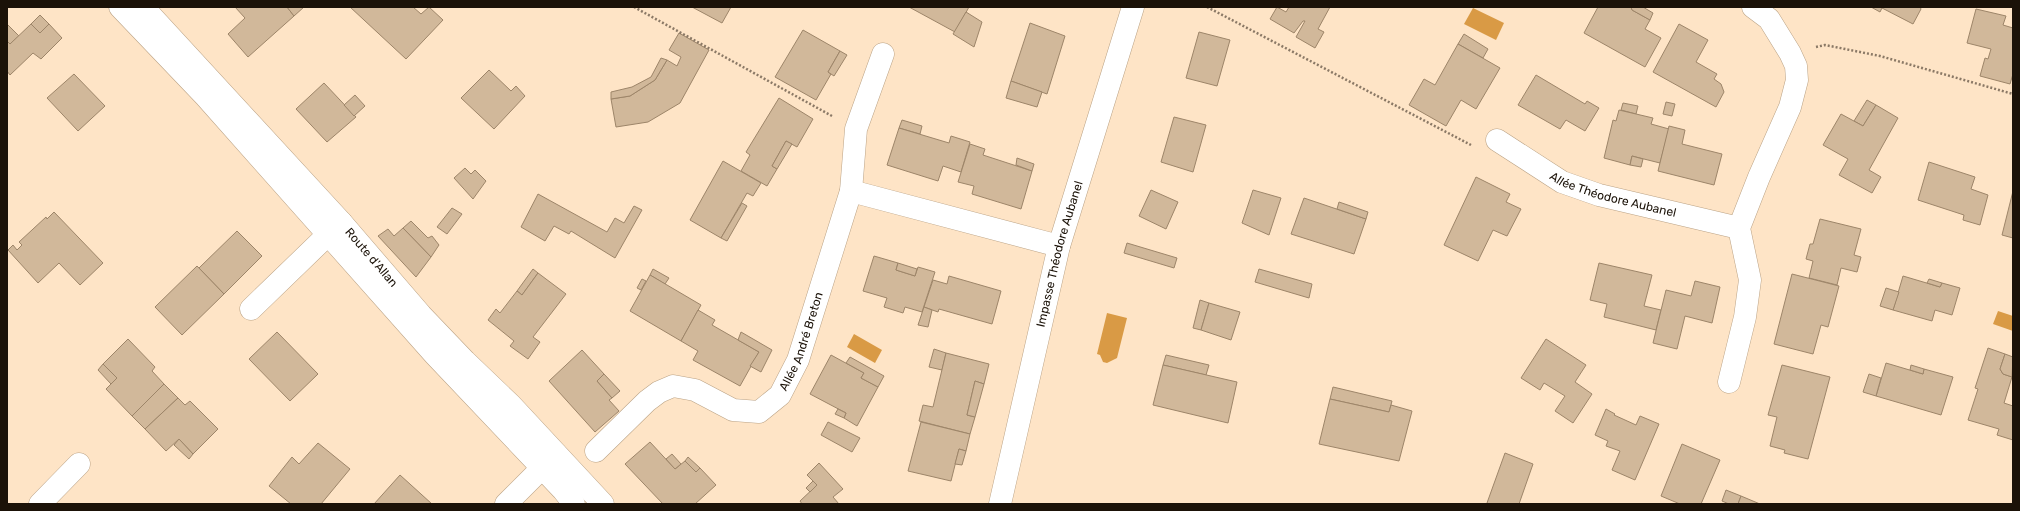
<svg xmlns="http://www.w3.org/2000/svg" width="2020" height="511" font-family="Rubik,sans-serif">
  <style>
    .water { fill: #d99a45 }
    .building { fill: #d1b89a; stroke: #9d8569 }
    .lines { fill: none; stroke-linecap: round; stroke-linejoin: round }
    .street-casing { stroke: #bba386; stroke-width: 23 }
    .secondary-casing { stroke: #bba386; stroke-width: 23 }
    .path { stroke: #8b7966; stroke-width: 2.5; stroke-dasharray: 2 2; stroke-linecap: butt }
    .street { stroke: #fff; stroke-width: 22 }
    .secondary { stroke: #fff; stroke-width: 22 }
    .labels { text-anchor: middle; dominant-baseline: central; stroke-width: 3; stroke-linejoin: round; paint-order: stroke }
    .street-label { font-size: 12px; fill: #1b1208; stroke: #fff }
  </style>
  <rect width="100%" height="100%" fill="#fee4c6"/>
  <g class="water">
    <polygon points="1473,8 1504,23 1496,40 1464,24"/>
    <polygon points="1998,311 2013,316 2013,331 1993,324"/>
    <polygon points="1107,313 1127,318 1117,358 1107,363 1103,362 1100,355 1097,354"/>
    <polygon points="854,334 882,350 875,363 847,347"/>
  </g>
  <g class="building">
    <polygon points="235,7 287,7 294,16 248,57 228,34 245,18"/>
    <polygon points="287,7 304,7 294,16"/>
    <polygon points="350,7 413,7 421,14 429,7 443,20 406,59"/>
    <polygon points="692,7 731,7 722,23"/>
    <polygon points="909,7 969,7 955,32"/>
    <polygon points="1277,7 1286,12 1289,7 1330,7 1318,29 1324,32 1315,48 1296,37 1305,21 1303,21 1294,33 1270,19"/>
    <polygon points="1598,7 1631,7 1632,10 1650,20 1645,29 1661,38 1645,67 1584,33"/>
    <polygon points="1631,7 1643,7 1653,13 1650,20 1632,10"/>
    <polygon points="1871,7 1920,7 1921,9 1913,24 1882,8 1880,12"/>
    <polygon points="1976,9 2006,16 2003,25 2013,28 2013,74 2010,84 1980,76 1985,58 1988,59 1991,49 1967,43"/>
    <polygon points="966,12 982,22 974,47 953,34"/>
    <polygon points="40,15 49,24 40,33 31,24"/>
    <polygon points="1030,23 1065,36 1047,94 1011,81"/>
    <polygon points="7,24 19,36 10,44 7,41"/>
    <polygon points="31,24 40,33 49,24 62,38 41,59 33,53 10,75 7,71 7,41 10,44"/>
    <polygon points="1679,24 1708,40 1696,62 1717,74 1714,79 1721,84 1724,92 1716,107 1653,72"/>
    <polygon points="803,30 840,51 828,72 831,74 816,100 775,77"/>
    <polygon points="1199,32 1230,40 1217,86 1186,78"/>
    <polygon points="679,33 709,50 680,103 648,122 616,127 611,99 630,96 655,80 667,60 677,66 681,57 669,50"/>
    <polygon points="1464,34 1488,49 1483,58 1458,44"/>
    <polygon points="1458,44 1500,68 1476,109 1461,100 1446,126 1409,105 1424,79 1435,85"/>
    <polygon points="840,51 847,55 834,76 828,72"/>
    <polygon points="661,58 667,60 655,80 630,96 611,99 611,92 632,87 651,77"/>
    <polygon points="489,70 511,91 516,86 525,96 494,129 461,98"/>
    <polygon points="74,74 105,106 78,131 47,98"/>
    <polygon points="1536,75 1585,104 1587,101 1599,108 1585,131 1566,120 1560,129 1518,105"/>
    <polygon points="1011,81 1042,92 1037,107 1006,98"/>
    <polygon points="324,83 356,117 327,142 296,109"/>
    <polygon points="355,95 365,106 354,116 344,105"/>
    <polygon points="779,98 813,119 797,147 786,141 772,166 777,169 767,186 741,171 750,155 746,152"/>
    <polygon points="1867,100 1876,105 1863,126 1854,121"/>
    <polygon points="1666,102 1675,104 1672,116 1663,114"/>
    <polygon points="1623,103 1638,106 1636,114 1621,110"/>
    <polygon points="1876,105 1898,118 1869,170 1881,177 1872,193 1839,175 1848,159 1823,145 1841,114 1863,126"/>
    <polygon points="1619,110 1653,118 1651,124 1669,129 1660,163 1632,156 1630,165 1604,158 1613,120 1616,121"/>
    <polygon points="1174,117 1206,125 1193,172 1161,162"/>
    <polygon points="902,120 922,126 920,134 899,128"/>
    <polygon points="1669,126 1685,130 1682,144 1722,154 1714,185 1658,171"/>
    <polygon points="899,128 949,143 951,136 970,142 961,172 943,166 938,181 887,165"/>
    <polygon points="786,141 792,144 777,169 772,166"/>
    <polygon points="970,144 985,149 983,155 1032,171 1021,209 972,194 974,186 958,182"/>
    <polygon points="1632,156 1643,159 1641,167 1630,165"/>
    <polygon points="1017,158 1034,164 1032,171 1016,165"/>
    <polygon points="723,161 761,183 753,196 747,193 721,238 690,220"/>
    <polygon points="1929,162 1975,177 1971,189 1988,195 1980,225 1963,220 1964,215 1918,200"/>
    <polygon points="465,168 471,174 475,170 486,181 473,199 454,178"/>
    <polygon points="1476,177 1510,194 1506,202 1521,209 1507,236 1493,230 1478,261 1444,245"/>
    <polygon points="1151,190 1178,202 1166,229 1139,216"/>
    <polygon points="1253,190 1281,198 1269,235 1242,223"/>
    <polygon points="2013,191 2013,238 2002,235"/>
    <polygon points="538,194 607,232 615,218 624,223 634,206 642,210 615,258 571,231 569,234 554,226 545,241 521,227"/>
    <polygon points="1304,198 1366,219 1354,254 1291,234"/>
    <polygon points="1339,202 1368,212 1366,219 1337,209"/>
    <polygon points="742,203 747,206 727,241 721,238"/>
    <polygon points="452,208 462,214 447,234 437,227"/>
    <polygon points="54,212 103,263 80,285 59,263 38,283 8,250 13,245 17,250 22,245 19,242 46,217 47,219"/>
    <polygon points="1820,219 1861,229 1854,255 1861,257 1857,272 1841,268 1837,285 1809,278 1813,261 1806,259 1810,244 1813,244"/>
    <polygon points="411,221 428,238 432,236 439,245 431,257 403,228"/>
    <polygon points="403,228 431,257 416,277 378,236 388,229 394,236"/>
    <polygon points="237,231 262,256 224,294 199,268"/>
    <polygon points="1127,243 1177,258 1174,268 1124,253"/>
    <polygon points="874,256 898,263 896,270 915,276 918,267 935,272 922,312 905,307 903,313 884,307 887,298 863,291"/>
    <polygon points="898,263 917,269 915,276 896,270"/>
    <polygon points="1599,263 1652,275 1644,306 1661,310 1656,330 1604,317 1607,304 1590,300"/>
    <polygon points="197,266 224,294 182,335 155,307"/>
    <polygon points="533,269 538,273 522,295 517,291"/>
    <polygon points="653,269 669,278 665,284 650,275"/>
    <polygon points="1259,269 1312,284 1309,298 1255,282"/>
    <polygon points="538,273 566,294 533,337 540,342 528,359 510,346 514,341 488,320 496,309 500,313 517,291 522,295"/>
    <polygon points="1792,274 1839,286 1828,327 1821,325 1813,354 1774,344"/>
    <polygon points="650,275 701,305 681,341 630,311"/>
    <polygon points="949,276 1001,291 992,324 939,309 938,312 924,307 933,280 947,284"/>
    <polygon points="1903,276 1940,287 1942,283 1960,288 1952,315 1935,310 1932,321 1893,310"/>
    <polygon points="642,279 646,281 641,290 637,288"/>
    <polygon points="1929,279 1942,283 1940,287 1927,283"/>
    <polygon points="1695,281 1720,287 1712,323 1685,316 1677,349 1653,343 1666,290 1691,296"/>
    <polygon points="1886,288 1899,292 1893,310 1880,306"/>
    <polygon points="1200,300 1209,303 1201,330 1193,328"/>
    <polygon points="1209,303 1240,312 1231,340 1201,330"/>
    <polygon points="924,307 932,310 928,327 918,325"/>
    <polygon points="698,310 715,320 712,325 759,352 740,386 693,360 698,351 681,341"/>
    <polygon points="277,332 318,374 290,401 249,359"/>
    <polygon points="741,332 772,350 761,372 750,366 759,352 738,340"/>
    <polygon points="128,339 155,367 152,371 164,384 132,416 106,389 117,378 103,364"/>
    <polygon points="1546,339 1586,365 1575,382 1592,394 1573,423 1555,411 1565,396 1544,383 1540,390 1521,378"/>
    <polygon points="1988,348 2005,354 2000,369 2003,374 2012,377 2004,403 2013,406 2013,440 1997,435 1999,429 1968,420 1978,389 1975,388"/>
    <polygon points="934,349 946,353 942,370 929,367"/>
    <polygon points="582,350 604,374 597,381 612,398 609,400 619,411 595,432 549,381"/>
    <polygon points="946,353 989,364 984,384 975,381 967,415 975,417 970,434 919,421 923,405 933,407"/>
    <polygon points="2005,354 2013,357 2012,377 2003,374 2000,369"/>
    <polygon points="831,355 864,373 861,378 878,387 857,426 844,418 846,413 810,394"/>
    <polygon points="1166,355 1209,365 1206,375 1163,365"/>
    <polygon points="850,357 884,376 878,387 861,378 864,373 846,363"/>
    <polygon points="1886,363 1923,374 1924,369 1953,377 1941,415 1876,396"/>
    <polygon points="103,364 117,378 111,384 98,370"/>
    <polygon points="1163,365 1237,382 1228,423 1153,405"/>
    <polygon points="1782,365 1830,377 1808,459 1784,453 1785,450 1770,446 1777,417 1768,415"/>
    <polygon points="1911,365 1924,369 1923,374 1910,370"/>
    <polygon points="604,374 620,391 612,398 597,381"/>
    <polygon points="1869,374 1881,378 1876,396 1863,392"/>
    <polygon points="975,381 984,384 975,417 967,415"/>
    <polygon points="164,384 178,398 145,429 132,416"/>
    <polygon points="1333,387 1392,401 1389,412 1330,399"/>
    <polygon points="178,398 185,405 190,401 218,429 193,454 179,439 166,451 145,429"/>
    <polygon points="1330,399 1389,412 1391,405 1412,411 1399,461 1319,444"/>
    <polygon points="838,409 846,413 844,418 835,414"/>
    <polygon points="1606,409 1615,414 1614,415 1636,425 1640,416 1659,424 1635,480 1612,470 1620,451 1606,446 1608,441 1595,435"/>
    <polygon points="828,422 860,438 852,452 821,435"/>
    <polygon points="921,422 970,434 966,451 959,449 951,481 908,471"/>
    <polygon points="179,439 193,454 189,459 174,445"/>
    <polygon points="650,442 675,469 685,461 696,472 700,468 716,485 695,504 663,504 625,464"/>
    <polygon points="318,443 350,469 321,504 291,504 269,486 292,457 299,464"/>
    <polygon points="1682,444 1720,460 1701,504 1680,504 1661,496"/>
    <polygon points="959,449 966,451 962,465 955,464"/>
    <polygon points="1505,453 1533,464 1519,504 1489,504 1487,503"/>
    <polygon points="672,454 681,464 675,469 666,459"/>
    <polygon points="688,457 700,468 696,472 685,461"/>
    <polygon points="819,463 843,489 833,497 839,504 802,504 800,501 817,485 807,475"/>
    <polygon points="400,475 432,504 374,504"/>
    <polygon points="813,481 817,485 810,492 806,488"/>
    <polygon points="1726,490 1741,496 1738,504 1729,504 1722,501"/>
    <polygon points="1741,496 1760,504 1738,504"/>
  </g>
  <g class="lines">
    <g class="street-casing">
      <g id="street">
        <path id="s1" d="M1497,140L1562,182L1599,195L1739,228"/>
        <polyline points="851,191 1059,246"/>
        <polyline points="251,309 341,222"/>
        <polyline points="1729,382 1745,317 1750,280 1739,228 1759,177 1790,107 1797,80 1796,66 1790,53 1769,19 1753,7"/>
        <path id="s2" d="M596,451L647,401L659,392L673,386L695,390L733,410L759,412L780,395L798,360L851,191L856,129L883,54"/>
        <polyline points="40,504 79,464"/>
        <polyline points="506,504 556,454"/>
        <path id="s3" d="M1000,504L1059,246L1133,7"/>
      </g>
    </g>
    <g class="secondary-casing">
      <g id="secondary">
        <polyline points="120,7 206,97 435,355 563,490 574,504"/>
        <path id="s4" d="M143,7L341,222L421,315L465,361L511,405L603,504"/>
      </g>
    </g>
    <g class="path">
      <polyline points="634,7 832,116"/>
      <polyline points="1207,7 1471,145"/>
      <polyline points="1816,47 1825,45 1880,56 2013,94"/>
    </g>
    <use href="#street" class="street"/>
    <use href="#secondary" class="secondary"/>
  </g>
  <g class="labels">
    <g class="street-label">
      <text stroke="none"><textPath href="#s1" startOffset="130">Allée Théodore Aubanel</textPath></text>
      <text stroke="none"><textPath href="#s3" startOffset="257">Impasse Théodore Aubanel</textPath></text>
      <text stroke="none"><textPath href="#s4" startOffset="339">Route d'Allan</textPath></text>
      <text stroke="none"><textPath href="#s2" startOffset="278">Allée André Breton</textPath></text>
    </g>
  </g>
  <rect width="2020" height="511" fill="none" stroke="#1b1208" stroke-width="16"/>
</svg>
